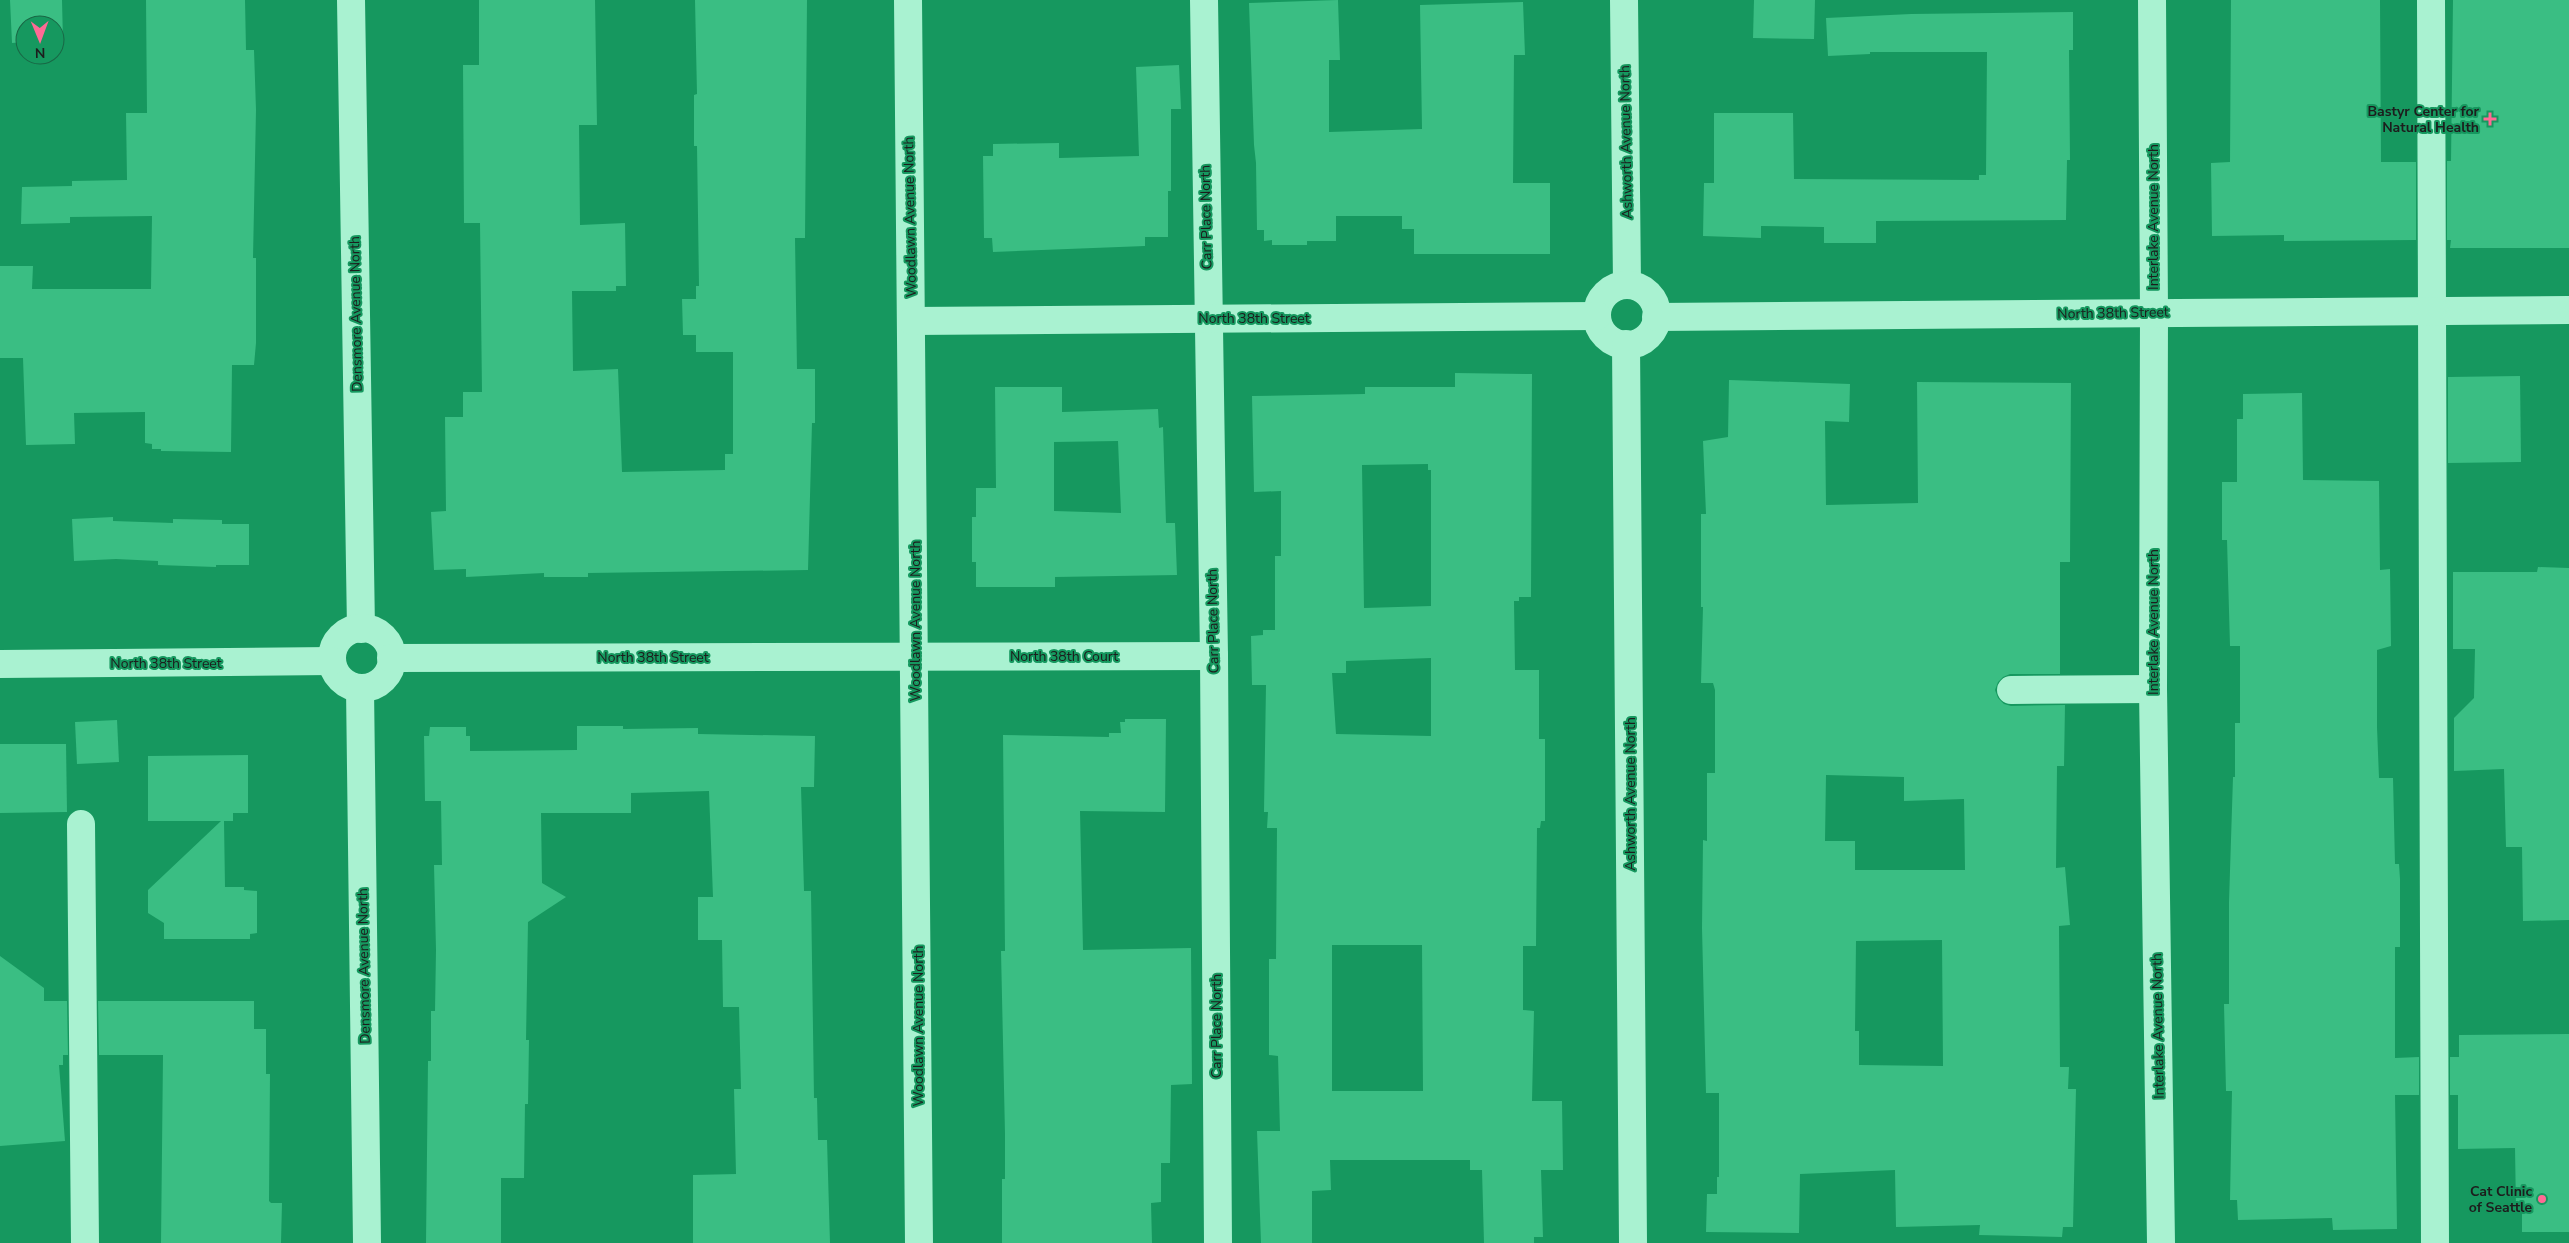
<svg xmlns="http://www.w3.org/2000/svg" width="2569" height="1243" font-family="'Nunito Sans',sans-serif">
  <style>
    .building { fill: #3abe83; fill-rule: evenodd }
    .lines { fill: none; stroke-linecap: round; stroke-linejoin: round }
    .minor { stroke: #a9f2d1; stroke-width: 28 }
    .poi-dot { fill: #ff6a95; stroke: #16985f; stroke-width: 2 }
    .labels { text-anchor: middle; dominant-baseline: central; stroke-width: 4; stroke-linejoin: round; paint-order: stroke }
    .poi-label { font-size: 14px; font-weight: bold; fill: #1d1d1d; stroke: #16985f; text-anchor: end }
    .street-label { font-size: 14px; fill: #1d1d1d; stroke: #16985f }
  </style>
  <rect width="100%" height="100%" fill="#16985f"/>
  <g class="building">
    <polygon points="10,0 62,0 63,41 55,41 55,25 25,25 25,42 12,43"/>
    <polygon points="146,0 245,0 246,50 254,50 256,110 253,258 256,258 256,343 254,365 232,365 231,452 161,451 161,449 152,449 152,444 145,443 145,412 74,413 75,444 26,445 23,358 0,358 0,266 33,266 32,289 151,289 152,216 70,217 70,223 21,224 22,187 72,186 72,181 127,180 126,113 147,113"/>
    <polygon points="479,0 595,0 597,125 579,125 580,225 625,223 626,286 616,286 616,291 572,291 573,371 618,369 622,472 725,470 725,454 733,454 733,352 696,352 696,335 683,335 682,299 696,299 696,286 699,286 697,146 694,146 694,95 697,94 695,0 807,0 805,238 795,238 797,369 815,369 815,423 812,423 808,570 588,573 588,577 544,577 544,573 466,577 466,569 434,570 431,512 446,511 445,417 463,417 463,392 482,392 480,223 464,223 463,65 479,65"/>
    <polygon points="1338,0 1340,60 1329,60 1329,132 1422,129 1420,5 1523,2 1525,55 1514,55 1513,183 1550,183 1550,254 1414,254 1414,229 1402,229 1402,216 1336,216 1336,241 1307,241 1307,245 1272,245 1272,240 1264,241 1264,230 1257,230 1256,163 1254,145 1249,3"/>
    <polygon points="1754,0 1815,0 1814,39 1753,38"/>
    <polygon points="2231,0 2380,0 2381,162 2416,162 2416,240 2284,241 2284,235 2212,236 2211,163 2230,162"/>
    <polygon points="2453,0 2569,0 2569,248 2450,248 2451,240 2447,240 2447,161 2451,161"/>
    <polygon points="2073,12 2073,50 2069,50 2070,160 2067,160 2066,220 1876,221 1876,243 1824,243 1824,227 1761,226 1761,238 1703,236 1704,183 1714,183 1714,113 1793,113 1794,179 1979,180 1979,175 1986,175 1987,52 1870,52 1870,54 1828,56 1826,18 1911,14"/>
    <polygon points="1179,65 1181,109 1171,109 1171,191 1168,191 1168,237 1145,237 1145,246 993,252 992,238 984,238 983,156 993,156 993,144 1059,143 1059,158 1139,156 1136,67"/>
    <path d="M1455,373L1532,374L1531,597H1519V601H1514L1515,670H1539V739H1545V821H1541L1540,828H1537L1536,946H1523V1010L1534,1011L1532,1101H1562L1563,1170H1541L1543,1237H1534V1243H1484L1482,1170H1470V1160H1330L1331,1190L1312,1191V1243H1261L1257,1131H1280L1278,1056L1269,1055V959H1276L1277,828H1267L1268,812H1264L1266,685H1252L1251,636L1263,635V630H1275V556H1281V491L1254,492L1252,396L1365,394V387H1455ZM1428,464V470H1431V606L1364,608L1362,465ZM1431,658V736L1336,734L1332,673H1346V661ZM1332,945H1422L1423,1091H1332Z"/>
    <polygon points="2520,376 2521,462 2448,463 2448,377"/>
    <path d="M1729,380L1850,384L1849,422L1825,421L1826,505L1918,503L1917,382L2071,383L2070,562H2060V674H2010L2003,677L1998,682L1995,690L1998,698L2004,704L2011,706L2065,705L2064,766H2057L2056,868L2065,867L2070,925L2059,926L2060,1067H2069L2068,1089H2076L2073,1227H2063L2062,1237L1979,1235L1980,1225L1896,1227L1895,1170L1800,1174L1799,1233L1706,1232L1707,1194H1717V1177H1719V1093H1706L1702,928L1703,840L1707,841V773H1715V690L1713,683H1701L1703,607H1701V514H1706L1703,441L1728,437ZM1826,775L1904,777V801L1964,799L1965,870H1855V841H1825ZM1942,940L1943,1066L1859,1065V1031H1855L1856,941Z"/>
    <path d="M995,387H1062V412L1158,409L1159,428L1163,427L1166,523H1175L1177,575L1055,577V587H976V562H972V517H976V488H996ZM1118,441L1121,513L1054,511V442Z"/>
    <polygon points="2302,393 2303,480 2379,481 2380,570 2390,569 2391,646 2377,650 2377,727 2379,778 2393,778 2395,864 2399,864 2400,879 2400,947 2395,947 2395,1058 2419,1057 2419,1095 2395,1095 2397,1229 2333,1230 2332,1218 2238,1220 2237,1200 2230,1200 2232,1091 2226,1091 2224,1004 2229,1004 2229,902 2233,777 2235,777 2235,723 2240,723 2240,646 2230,646 2227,540 2222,540 2222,482 2237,482 2237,419 2243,419 2243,394"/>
    <polygon points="113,517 113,521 173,523 173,519 222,520 222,524 249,524 249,565 216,565 216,567 158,565 158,561 116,559 74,561 72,519"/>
    <polygon points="2538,567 2569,568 2569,920 2523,921 2522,847 2506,847 2504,769 2454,771 2454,718 2474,698 2475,649 2453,649 2453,572 2537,572"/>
    <polygon points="1125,719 1166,719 1165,812 1080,811 1083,950 1191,948 1192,1084 1171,1085 1170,1163 1161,1163 1161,1202 1151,1203 1152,1243 1002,1243 1002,1179 1005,1179 1005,1134 1001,951 1005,951 1003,735 1109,737 1109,733 1121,733 1120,722 1125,722"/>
    <polygon points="117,720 119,762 77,764 75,722"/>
    <polygon points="577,726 623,726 623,729 698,728 698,734 815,736 814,787 801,787 804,891 811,891 814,1098 817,1098 818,1140 827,1140 830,1243 693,1243 693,1175 736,1174 734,1089 741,1089 739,1007 723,1007 722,940 698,940 698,897 713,897 709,791 631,793 631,813 541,813 542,883 566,897 528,922 526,1040 529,1040 528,1104 525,1104 524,1178 501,1178 501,1243 426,1243 428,1061 431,1061 431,1011 435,1011 436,950 434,865 442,865 441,801 425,801 424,736 429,736 430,727 466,727 466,736 470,736 470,751 577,750"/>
    <polygon points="0,744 66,744 67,812 0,813"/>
    <polygon points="248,755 248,813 233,813 233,821 224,821 225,887 244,887 244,890 257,891 257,933 250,934 250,939 164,939 164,923 148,913 148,890 221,821 148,821 148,756"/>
    <polygon points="0,956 44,988 44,1001 67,1001 68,1055 63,1055 63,1065 59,1065 65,1141 0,1146"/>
    <polygon points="98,1001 254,1001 254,1029 266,1029 266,1074 270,1074 269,1201 271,1203 282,1203 281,1243 161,1243 163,1055 99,1055"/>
    <polygon points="2569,1034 2569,1232 2522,1232 2522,1209 2516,1209 2515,1148 2458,1149 2458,1095 2450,1095 2450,1057 2459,1057 2459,1035"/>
  </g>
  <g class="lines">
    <g class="minor">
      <polyline points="351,0 361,629"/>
      <polyline points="908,0 919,1243"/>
      <polyline points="1204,0 1214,656 1218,1243"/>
      <polyline points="1624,0 1627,285"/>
      <polyline points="2152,0 2154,313 2153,689 2161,1243"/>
      <polyline points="2431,0 2435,1243"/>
      <circle cx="1627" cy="315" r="30"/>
      <polyline points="1656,317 2569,310"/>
      <polyline points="912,321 1597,316"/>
      <polyline points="1626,344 1633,1243"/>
      <circle cx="362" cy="658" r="30"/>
      <polyline points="391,658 1214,656"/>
      <polyline points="0,664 332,661"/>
      <polyline points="360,688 367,1243"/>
      <polyline points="2011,690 2153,689"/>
      <polyline points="81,824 85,1243"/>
    </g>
  </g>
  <g class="poi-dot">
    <path d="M2487.5 111.5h5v5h5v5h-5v5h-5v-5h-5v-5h5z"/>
    <circle cx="2542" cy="1199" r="5"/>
  </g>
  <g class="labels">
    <g class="poi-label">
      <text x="2479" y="111">Bastyr Center for<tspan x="2479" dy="16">Natural Health</tspan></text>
      <text x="2532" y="1191">Cat Clinic<tspan x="2532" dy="16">of Seattle</tspan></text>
    </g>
    <g class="street-label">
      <text transform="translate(1626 142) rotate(-91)">Ashworth Avenue North</text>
      <text transform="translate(910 217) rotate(-91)">Woodlawn Avenue North</text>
      <text transform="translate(1206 217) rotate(-91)">Carr Place North</text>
      <text transform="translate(2153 217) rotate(-90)">Interlake Avenue North</text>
      <text transform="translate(2113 313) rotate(-1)">North 38th Street</text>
      <text transform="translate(356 314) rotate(-91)">Densmore Avenue North</text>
      <text x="1254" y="318">North 38th Street</text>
      <text transform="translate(915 621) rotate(-90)">Woodlawn Avenue North</text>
      <text transform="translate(1213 621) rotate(-91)">Carr Place North</text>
      <text transform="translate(2153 622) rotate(-90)">Interlake Avenue North</text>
      <text x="1064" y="656">North 38th Court</text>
      <text x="653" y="657">North 38th Street</text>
      <text x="166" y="663">North 38th Street</text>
      <text transform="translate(1630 794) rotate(-90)">Ashworth Avenue North</text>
      <text transform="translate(364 966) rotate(-91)">Densmore Avenue North</text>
      <text transform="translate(918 1026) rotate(-90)">Woodlawn Avenue North</text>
      <text transform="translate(1216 1026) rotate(-90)">Carr Place North</text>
      <text transform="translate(2158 1026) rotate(-91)">Interlake Avenue North</text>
    </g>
  </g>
  <g transform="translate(40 40) rotate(179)"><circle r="24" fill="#16985f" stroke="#196745"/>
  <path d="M0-4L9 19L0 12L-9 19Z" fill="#ff6a95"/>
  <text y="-8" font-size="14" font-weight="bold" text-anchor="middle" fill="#1d1d1d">N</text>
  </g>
</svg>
